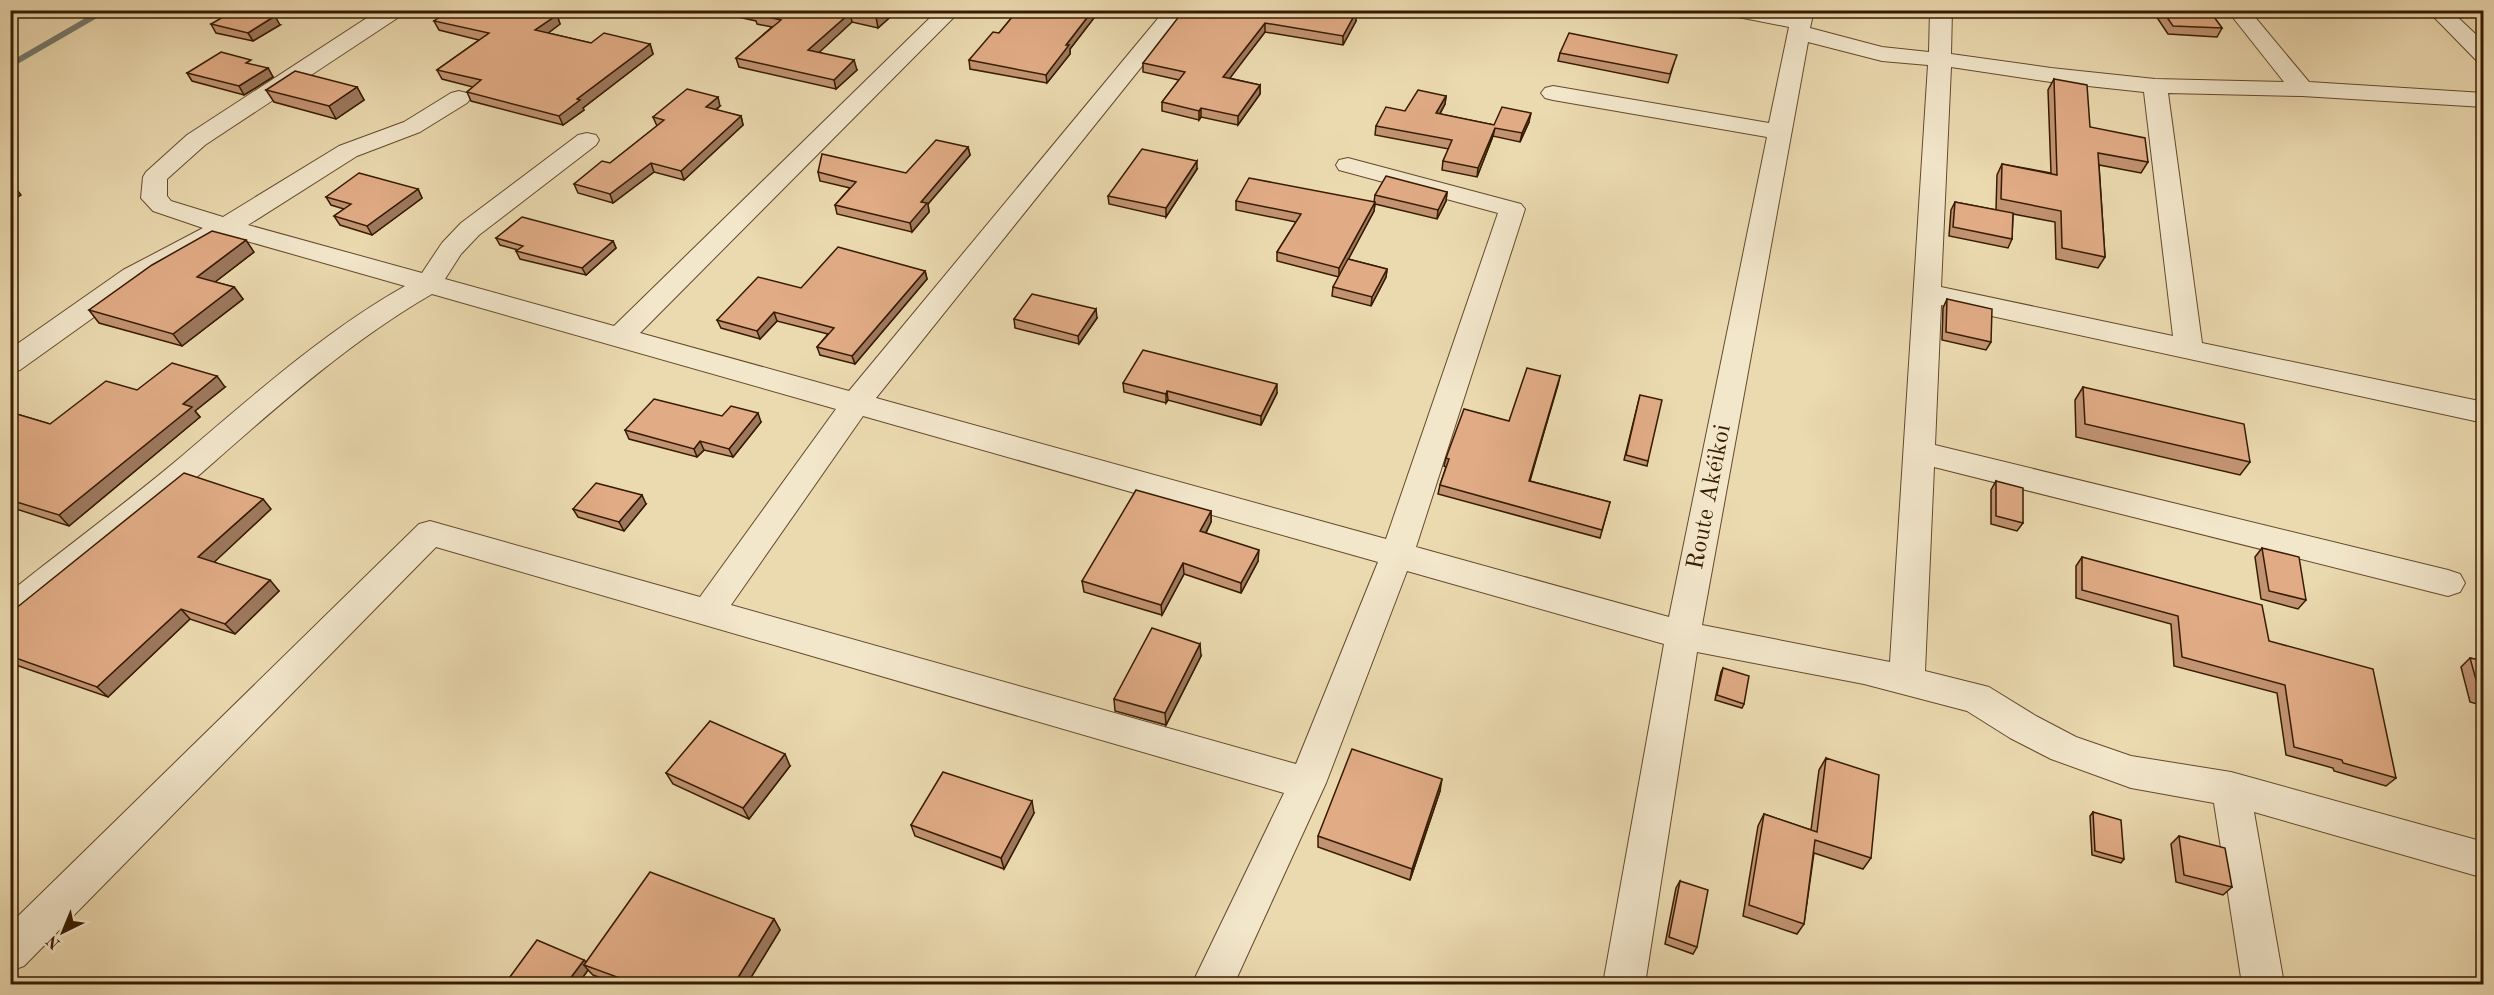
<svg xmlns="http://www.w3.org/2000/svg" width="2494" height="995" font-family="'Old Standard TT',serif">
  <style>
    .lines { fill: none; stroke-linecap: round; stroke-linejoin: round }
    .stream { stroke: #74796e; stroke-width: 6 }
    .minor-casing { stroke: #644a2c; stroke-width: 2 }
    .minor { fill: #f2e6cb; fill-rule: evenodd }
    .wall { fill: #c19372; stroke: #371b01; stroke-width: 1.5 }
    .shaded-wall { fill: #9d785d; stroke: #371b01; stroke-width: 1.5 }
    .building { fill: #e0ab85; stroke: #371b01; stroke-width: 1.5 }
    .labels { text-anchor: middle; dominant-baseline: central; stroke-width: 6; stroke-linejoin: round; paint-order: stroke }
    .street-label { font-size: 24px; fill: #371b01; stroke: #f2e6cb }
  </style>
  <rect width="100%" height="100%" fill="#ebd9af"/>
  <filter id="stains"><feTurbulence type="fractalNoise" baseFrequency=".00333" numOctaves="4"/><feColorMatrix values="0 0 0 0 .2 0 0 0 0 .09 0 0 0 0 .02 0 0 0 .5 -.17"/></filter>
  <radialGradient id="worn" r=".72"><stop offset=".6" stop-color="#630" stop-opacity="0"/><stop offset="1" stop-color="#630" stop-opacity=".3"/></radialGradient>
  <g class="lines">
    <polyline class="stream" points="10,65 105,10"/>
    <g class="minor-casing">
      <g id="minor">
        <path d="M379,10H404L402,15L205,145L167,179V196L171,201L223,217L339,146L404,122L451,93L459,91L467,93L471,98L467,103L420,132L357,156L248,225L422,273L442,243L461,223L578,135L587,133L596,135L599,140L596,145L479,235L461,254L445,279L614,326L938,10H961L640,333L849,391L1165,10H1187L876,398L1386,539L1498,213L1339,170L1336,165L1339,160L1348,158L1521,204L1525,209L1416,547L1669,617L1767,137L1553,100L1545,98L1541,93L1545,88L1553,86L1769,123L1789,27L1733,16L1725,15L1723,10H1772L1791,14L1792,10H1814L1810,28L1882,47L1929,52L1930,10H1952L1951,54L2051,68L2155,79L2284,82L2227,10H2249L2309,82L2484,93V107L2302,96L2168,93L2202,343L2484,402V423L1941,305L1935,445L2448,570L2460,574L2465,583L2460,592L2448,596L1934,467L1925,671L1989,687L2036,716L2076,737L2131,756L2231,772L2484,842V878L2254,812L2284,984H2242L2214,803L2131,788L2051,759L2010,738L1967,711L1864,684L1697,652L1645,984H1603L1664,644L1407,571L1326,783L1234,984H1192L1284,793L436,547L24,966L10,971V924L419,524L430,521L700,597L836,409L432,294C347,343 272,411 198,476C141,526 81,572 22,621L10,624V592C65,548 122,506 176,461C247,401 323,332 405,286L229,236L143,282L20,370L10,373V349L123,270L203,228L153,211L141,198L143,177L146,172L187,135ZM1808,42L1882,61L1928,65L1890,662L1702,625ZM1951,67L2051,82L2144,92L2173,336L1941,287ZM863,416L1378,562L1296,764L731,605Z"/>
        <polygon points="2427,10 2450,10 2484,42 2484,62 2476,60"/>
      </g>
    </g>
    <use href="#minor" class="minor"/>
  </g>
  <g class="wall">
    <polygon points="715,10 898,10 878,28 852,22 819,52 857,70 836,89 739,67 736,58 772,27 757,24 756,21 715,12"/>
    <polygon points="1018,10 1100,10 1070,49 1070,54 1047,83 970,69 969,60 999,33"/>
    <polygon points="2152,10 2209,10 2222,28 2217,37 2168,34"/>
    <polygon points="557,15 560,24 548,33 591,43 650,44 653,54 583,108 584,110 563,125 471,101 467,92 473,87 442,79 437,70 479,40 439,30 434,21"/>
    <polygon points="1230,17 1356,21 1343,45 1265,32 1229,78 1260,85 1260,94 1238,125 1201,117 1199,120 1162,111 1162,102 1179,80 1143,72 1143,63"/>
    <polygon points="211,24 280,25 253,41 216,33"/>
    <polygon points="1560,53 1674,63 1668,83 1558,61"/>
    <polygon points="268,68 273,77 244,95 192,81 187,73"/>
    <polygon points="2054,79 2090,127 2148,162 2141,173 2099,165 2105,257 2098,268 2056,259 2055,222 2013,214 2012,239 2008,248 1949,236 1951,210 1955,202 1996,210 1997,175 2002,164 2051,173 2048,90"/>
    <polygon points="357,87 364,100 336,119 274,102 266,90"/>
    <polygon points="1446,96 1445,104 1440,114 1494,125 1529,122 1520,142 1493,136 1477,177 1442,170 1443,161 1449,149 1375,135 1376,126 1405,111"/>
    <polygon points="720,106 716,110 741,116 743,125 684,180 654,172 613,203 578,193 574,184 610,163 657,126 653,117"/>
    <polygon points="968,147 970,155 928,204 929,212 912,232 837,214 835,205 850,188 820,181 818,172 906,173"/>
    <polygon points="1197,169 1166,217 1109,204 1108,196"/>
    <polygon points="418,189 422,198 372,235 340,225 334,216 344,209 331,205 326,197"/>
    <polygon points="1447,192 1446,201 1437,219 1375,204 1374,211 1348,259 1387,269 1386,277 1371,306 1332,296 1333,287 1339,277 1277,261 1277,252 1296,222 1236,210 1236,201 1374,202 1375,195"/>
    <polygon points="496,238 613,241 616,248 586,275 520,259 516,251 518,250 500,245"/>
    <polygon points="254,252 215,282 234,287 243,299 182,346 99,323 89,310"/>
    <polygon points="925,271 927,279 855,364 820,355 817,347 828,334 777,321 760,339 721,328 717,320 801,288"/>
    <polygon points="1947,299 1991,342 1986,350 1942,340 1943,308"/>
    <polygon points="1097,318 1079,344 1015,328 1014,319"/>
    <polygon points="1560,376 1530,481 1610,502 1600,538 1438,494 1440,485 1446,467 1444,466 1446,458 1509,421"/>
    <polygon points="1123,383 1277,393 1261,425 1168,400 1166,403 1124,392"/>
    <polygon points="225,387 195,411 200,417 69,526 10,507 10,412 50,424 137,390"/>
    <polygon points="2083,387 2250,462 2240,475 2076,437 2075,400"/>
    <polygon points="1640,395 1648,461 1647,466 1624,460"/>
    <polygon points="722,416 761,422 733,457 704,450 697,457 629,439 625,430"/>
    <polygon points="1996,481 2023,523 2017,531 1991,524 1991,490"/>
    <polygon points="646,504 624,531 578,517 573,509"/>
    <polygon points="271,509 214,562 279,591 235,634 190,619 108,697 10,663 10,613"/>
    <polygon points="1211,511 1211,522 1206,533 1258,561 1241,593 1184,574 1162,615 1084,592 1082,581"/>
    <polygon points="2262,548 2306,600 2298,609 2261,599 2255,557"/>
    <polygon points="2082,557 2269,641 2396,778 2386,786 2334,771 2333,768 2286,755 2277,693 2174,666 2171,624 2076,598 2076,566"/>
    <polygon points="1201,656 1166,725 1115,711 1114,699"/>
    <polygon points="2470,658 2484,661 2484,706 2470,702 2461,667"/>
    <polygon points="1723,668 1744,704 1742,708 1715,700 1721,672"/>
    <polygon points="1826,758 1871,858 1863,869 1814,853 1804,924 1797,934 1743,916 1758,826 1764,814 1811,830 1819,770"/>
    <polygon points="790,766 749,819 673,784 666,773"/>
    <polygon points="1440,791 1410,880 1318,847 1318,836"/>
    <polygon points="2093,812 2124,859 2121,863 2092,855 2090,816"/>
    <polygon points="1034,813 1004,869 915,836 911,825"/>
    <polygon points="2179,836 2232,887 2223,895 2176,882 2171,844"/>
    <polygon points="1680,881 1697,947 1693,954 1665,944 1676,888"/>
    <polygon points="774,919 780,930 747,984 617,984 593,975 588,970 578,984 510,984 507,981 584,960 586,962"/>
  </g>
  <g class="shaded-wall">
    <polygon points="883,10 898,10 878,28 876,17"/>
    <polygon points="1093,10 1100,10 1070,49 1070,54 1047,83 1046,75 1066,45"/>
    <polygon points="1356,12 1356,21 1343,45 1343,36"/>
    <polygon points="850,13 852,22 811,60 808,50"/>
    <polygon points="557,15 560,24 539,40 535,30"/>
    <polygon points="275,16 280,25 253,41 248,33"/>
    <polygon points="1265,23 1265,32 1224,86 1223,77"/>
    <polygon points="650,44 653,54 583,108 584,110 563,125 559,116 577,99"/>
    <polygon points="854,60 857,70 836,89 834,80"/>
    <polygon points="268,68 273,77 244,95 239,86"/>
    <polygon points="1260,85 1260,94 1238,125 1238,116"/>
    <polygon points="357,87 364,100 336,119 329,106"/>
    <polygon points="1446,96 1445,104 1435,122 1436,113"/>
    <polygon points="718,97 720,106 708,116 706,107"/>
    <polygon points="1201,108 1201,117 1199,120 1199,111"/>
    <polygon points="1531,113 1529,122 1520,142 1522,133"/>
    <polygon points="741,116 743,125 684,180 681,171"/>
    <polygon points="1495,128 1493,136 1477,177 1478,168"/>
    <polygon points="968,147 970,155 928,204 929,212 912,232 910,223 921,202"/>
    <polygon points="1197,161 1197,169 1166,217 1166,208"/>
    <polygon points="651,163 654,172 613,203 610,194"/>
    <polygon points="11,182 21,195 10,202 10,183"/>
    <polygon points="418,189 422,198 372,235 367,226"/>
    <polygon points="1447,192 1446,201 1437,219 1438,210"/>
    <polygon points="1375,202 1374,211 1339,277 1339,268"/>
    <polygon points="246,240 254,252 206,289 197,277"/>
    <polygon points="613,241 616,248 586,275 582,268"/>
    <polygon points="1387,269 1386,277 1371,306 1372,297"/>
    <polygon points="925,271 927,279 855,364 852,356"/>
    <polygon points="234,287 243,299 182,346 173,334"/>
    <polygon points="1096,309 1097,318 1079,344 1078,336"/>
    <polygon points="774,312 777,321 760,339 757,331"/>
    <polygon points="217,376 225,387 195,411 200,417 69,526 59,515 183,404"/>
    <polygon points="1560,376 1558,385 1527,489 1529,481"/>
    <polygon points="1277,384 1277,393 1261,425 1261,416"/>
    <polygon points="1167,391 1168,400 1166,403 1166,394"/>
    <polygon points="758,413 761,422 733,457 729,449"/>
    <polygon points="700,441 704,450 697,457 694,449"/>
    <polygon points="642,495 646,504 624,531 619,522"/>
    <polygon points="263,499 271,509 208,568 198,557"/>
    <polygon points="1211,511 1211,522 1201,542 1200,531"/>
    <polygon points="1259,550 1258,561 1241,593 1241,583"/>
    <polygon points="1183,563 1184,574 1162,615 1161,605"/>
    <polygon points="270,580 279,591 235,634 225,624"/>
    <polygon points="181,609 190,619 108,697 97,687"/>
    <polygon points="1200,644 1201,656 1166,725 1165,713"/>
    <polygon points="785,754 790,766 749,819 743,808"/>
    <polygon points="1442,779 1440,791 1410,880 1412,869"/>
    <polygon points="1032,801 1034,813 1004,869 1001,858"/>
    <polygon points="774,919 780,930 747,984 734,984"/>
    <polygon points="584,960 590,967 584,965 588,970 578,984 566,984"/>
  </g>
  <g class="building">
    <polygon points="235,10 250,10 275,16 248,33 211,24"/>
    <polygon points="450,10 538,10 557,15 535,30 591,43 604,33 650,44 577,99 580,100 559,116 467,92 481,80 437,70 489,33 434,21"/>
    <polygon points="749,10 851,10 850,13 808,50 854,60 834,80 736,58 781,20 754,14 757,12"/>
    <polygon points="851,10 883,10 876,17 850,12"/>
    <polygon points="1018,10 1093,10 1066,45 1069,45 1046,75 969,60 993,32 999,33"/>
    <polygon points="1184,10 1197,10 1230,17 1235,10 1346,10 1356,12 1343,36 1265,23 1223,77 1260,85 1238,116 1201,108 1199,111 1162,102 1185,72 1143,63"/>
    <polygon points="2162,10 2209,10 2222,28 2173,26"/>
    <polygon points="1569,33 1677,55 1670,74 1560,53"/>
    <polygon points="221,52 251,60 246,63 268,68 239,86 187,73"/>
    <polygon points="295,71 357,87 329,106 266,90"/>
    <polygon points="2054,79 2087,85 2090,127 2145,138 2148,162 2098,153 2105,257 2062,248 2061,211 2001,199 2002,164 2057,175"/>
    <polygon points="687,89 718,97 706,107 741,116 681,171 651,163 610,194 574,184 602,161 610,163 664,120 653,117"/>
    <polygon points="1418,90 1446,96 1436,113 1494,125 1502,107 1531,113 1522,133 1495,128 1478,168 1443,161 1452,140 1376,126 1386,107 1405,111"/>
    <polygon points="936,140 968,147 921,202 927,203 910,223 835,205 856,182 818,172 822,154 906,173"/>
    <polygon points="1142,149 1197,161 1166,208 1108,196"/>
    <polygon points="359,173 418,189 367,226 334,216 351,204 326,197"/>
    <polygon points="1386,176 1447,192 1438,210 1375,195"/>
    <polygon points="1249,178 1375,202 1339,268 1277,252 1301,214 1236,201"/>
    <polygon points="1955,202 2013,213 2012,239 1953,227"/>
    <polygon points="522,217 613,241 582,268 516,251 523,246 496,238"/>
    <polygon points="212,231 246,240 197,277 234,287 173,334 89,310 152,265"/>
    <polygon points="838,247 925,271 852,356 817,347 834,328 774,312 757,331 717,320 758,277 801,288"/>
    <polygon points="1348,259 1387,269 1372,297 1333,287"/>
    <polygon points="1032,294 1096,309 1078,336 1014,319"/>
    <polygon points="1947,299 1992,309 1991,342 1946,332"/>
    <polygon points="1143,350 1277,384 1261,416 1167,391 1166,394 1123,383"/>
    <polygon points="172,363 217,376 183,404 192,407 59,515 10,500 10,412 50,424 106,381 137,390"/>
    <polygon points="1527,368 1560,376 1529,481 1610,502 1602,530 1440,485 1449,459 1446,458 1464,409 1509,421"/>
    <polygon points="2083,387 2244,424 2250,462 2085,424"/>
    <polygon points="1640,395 1662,400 1648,461 1626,455"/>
    <polygon points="654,399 722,416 731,406 758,413 729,449 700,441 694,449 625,430"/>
    <polygon points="184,473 263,499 198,557 270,580 225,624 181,609 97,687 10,656 10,613"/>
    <polygon points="1996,481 2023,488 2023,523 1996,516"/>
    <polygon points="596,483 642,495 619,522 573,509"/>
    <polygon points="1136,490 1211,511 1200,531 1259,550 1241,583 1183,563 1161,605 1082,581"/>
    <polygon points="2262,548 2299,557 2306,600 2269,591"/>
    <polygon points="2082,557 2262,605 2269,641 2373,669 2396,778 2343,763 2342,760 2294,747 2285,685 2182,657 2178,616 2082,590"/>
    <polygon points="1152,628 1200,644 1165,713 1114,699"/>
    <polygon points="2470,658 2484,661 2484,695 2480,694"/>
    <polygon points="1723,668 1749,676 1744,704 1717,695"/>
    <polygon points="710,721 785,754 743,808 666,773"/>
    <polygon points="1352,749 1442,779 1412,869 1318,836"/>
    <polygon points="1826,758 1879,775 1871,858 1815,840 1804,924 1749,905 1764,814 1817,832"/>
    <polygon points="943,772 1032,801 1001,858 911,825"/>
    <polygon points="2093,812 2121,820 2124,859 2095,851"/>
    <polygon points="2179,836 2225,848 2232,887 2184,875"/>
    <polygon points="650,872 774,919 734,984 636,984 584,965"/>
    <polygon points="1680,881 1708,890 1697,947 1669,937"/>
    <polygon points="537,940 584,960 566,984 516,984 507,981"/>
  </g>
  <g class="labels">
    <g class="street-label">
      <text transform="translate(1710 497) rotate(-79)">Route Akéikoi</text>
    </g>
  </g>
  <rect width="2494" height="995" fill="none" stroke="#ebd9af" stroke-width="36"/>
  <rect x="12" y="12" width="2470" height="971" fill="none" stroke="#371b01" stroke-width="3"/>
  <rect x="18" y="18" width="2458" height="959" fill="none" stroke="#371b01" stroke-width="1.5"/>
  <g transform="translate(63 932) rotate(223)" stroke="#f2e6cb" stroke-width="4.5" paint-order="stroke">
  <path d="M0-4.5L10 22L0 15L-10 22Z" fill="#371b01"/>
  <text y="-9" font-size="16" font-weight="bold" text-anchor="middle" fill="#371b01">N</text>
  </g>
  <rect width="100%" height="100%" filter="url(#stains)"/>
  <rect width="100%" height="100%" fill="url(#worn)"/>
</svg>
